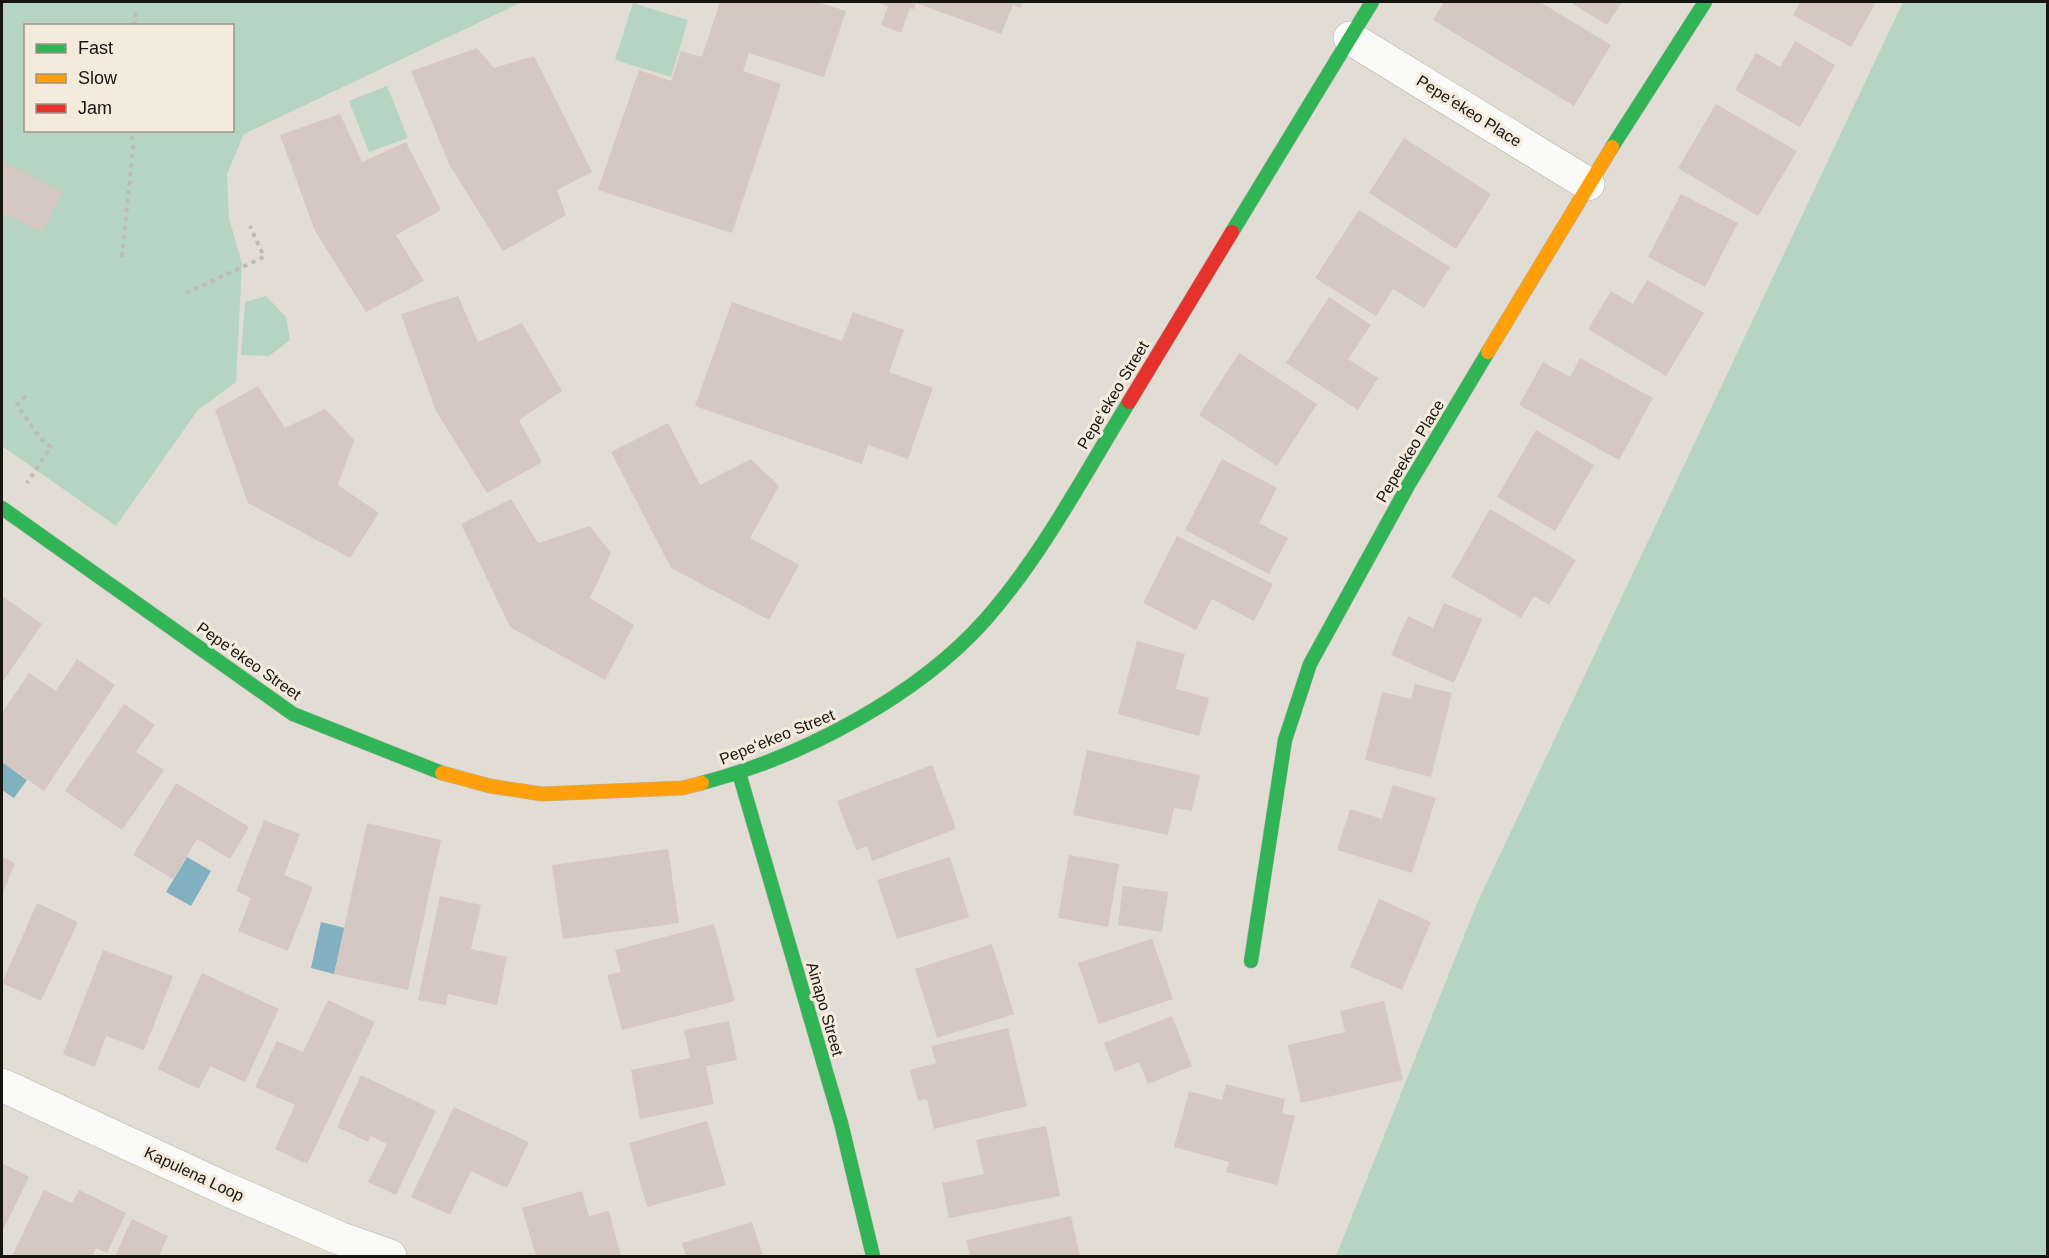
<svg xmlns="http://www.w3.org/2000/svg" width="2049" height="1258" font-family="Helvetica,sans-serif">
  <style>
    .green { fill: #b5d5c2; fill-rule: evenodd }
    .water { fill: #81b0c0 }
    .building { fill: #d5c7c1 }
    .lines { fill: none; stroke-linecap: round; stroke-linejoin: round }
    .street-casing { stroke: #b6b3ac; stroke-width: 34 }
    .fast-casing { stroke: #b6b3ac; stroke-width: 15 }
    .slow-casing { stroke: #b6b3ac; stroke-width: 15 }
    .jam-casing { stroke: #b6b3ac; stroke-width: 15 }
    .path { stroke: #bebcb9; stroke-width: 4; stroke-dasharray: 4.5 4.5; stroke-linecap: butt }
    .street { stroke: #fafaf9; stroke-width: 33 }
    .fast { stroke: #30b455; stroke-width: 14 }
    .slow { stroke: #ff9f0a; stroke-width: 14 }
    .jam { stroke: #e5322d; stroke-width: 14 }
    .labels { text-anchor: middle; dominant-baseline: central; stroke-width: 6; stroke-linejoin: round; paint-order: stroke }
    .street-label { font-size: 16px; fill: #171510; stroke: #f4ebdd }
  </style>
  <rect width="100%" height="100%" fill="#e1ddd5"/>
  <g class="green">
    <path d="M2,2H522L244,134L227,174L229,218L242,264L236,382L198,410L116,526L2,446ZM26,26H232V130H26Z"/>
    <polygon points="1903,2 2047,2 2047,1256 1336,1256 1478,901"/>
    <polygon points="633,3 688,20 671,77 615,60"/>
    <polygon points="387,86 408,138 369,152 349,101"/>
    <polygon points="266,296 286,317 290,340 269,356 241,355 245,302"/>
  </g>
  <g class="water">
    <polygon points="2,762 27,780 14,798 2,790"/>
    <polygon points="187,857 211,871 191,906 166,892"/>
    <polygon points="321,922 345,928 334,974 311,968"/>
  </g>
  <g class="building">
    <polygon points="720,2 817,2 846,11 824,77 749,53 743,71 781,84 732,233 598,190 639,70 671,81 681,51 702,57"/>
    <polygon points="875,2 1023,2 1021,8 1013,5 1001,34 916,3 914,9 910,8 901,33 881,25 888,6"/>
    <polygon points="1444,2 1540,2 1611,45 1574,106 1433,20"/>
    <polygon points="1570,2 1622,2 1607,25"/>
    <polygon points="1800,2 1876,2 1851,47 1793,15"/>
    <polygon points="1795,41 1835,65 1800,127 1735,90 1756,53 1780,67"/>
    <polygon points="477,48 494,68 534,56 592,172 557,190 566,215 503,251 449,164 411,71"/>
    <polygon points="1716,104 1797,151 1758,216 1678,168"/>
    <polygon points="340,114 362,162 406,142 441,210 396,235 424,281 366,312 315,231 280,135"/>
    <polygon points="1404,138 1491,194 1456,249 1369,193"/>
    <polygon points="2,161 63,192 42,233 2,213"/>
    <polygon points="1681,194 1738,223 1705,287 1648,257"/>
    <polygon points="1359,210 1450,267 1424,308 1393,289 1376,316 1315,278"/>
    <polygon points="1647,280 1704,313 1666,376 1588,329 1611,291 1633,304"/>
    <polygon points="458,296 478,342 522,323 562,391 519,420 542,462 487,493 436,411 401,314"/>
    <polygon points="1329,297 1371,325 1348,359 1378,378 1358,410 1286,363"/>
    <polygon points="732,302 842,341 853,312 904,330 889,372 933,388 908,459 868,445 862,464 695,406"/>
    <polygon points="1239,353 1317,404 1277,466 1199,415"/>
    <polygon points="1580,358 1653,398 1619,460 1519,405 1543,362 1570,377"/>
    <polygon points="258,386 285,428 325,409 354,440 338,485 379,513 350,558 248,503 215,410"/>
    <polygon points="668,423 700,485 751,459 779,486 750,538 799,565 769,620 671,568 611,452"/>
    <polygon points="1536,430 1594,465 1555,531 1497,497"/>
    <polygon points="1222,459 1277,488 1259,523 1288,538 1269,574 1185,530"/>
    <polygon points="511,499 538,543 590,526 611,553 590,598 634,625 605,680 510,627 461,524"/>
    <polygon points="1490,509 1576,560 1549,605 1534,596 1521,618 1451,577"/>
    <polygon points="1177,536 1273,584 1254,621 1212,599 1196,630 1143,603"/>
    <polygon points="2,596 42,624 2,683"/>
    <polygon points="1444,603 1482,619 1454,683 1391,655 1408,616 1433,628"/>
    <polygon points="1137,641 1185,654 1176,689 1209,698 1199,736 1118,714"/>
    <polygon points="77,659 115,685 44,791 2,762 2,713 29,673 56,691"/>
    <polygon points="1415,684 1452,693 1431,777 1365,760 1382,692 1411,699"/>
    <polygon points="124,704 155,725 136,752 164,770 122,830 65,791"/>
    <polygon points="1087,750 1200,775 1192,811 1174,808 1168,835 1073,815"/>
    <polygon points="932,765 956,829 872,861 867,846 856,850 837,801"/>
    <polygon points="176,783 249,827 230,859 197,839 173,879 133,855"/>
    <polygon points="1393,785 1436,798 1412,873 1337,850 1350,809 1382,819"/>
    <polygon points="264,820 300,834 284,875 313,887 288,951 238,931 251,898 236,891"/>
    <polygon points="367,823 441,840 408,990 334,974"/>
    <polygon points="668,849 679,923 563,939 552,865"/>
    <polygon points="1069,855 1119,864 1108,927 1058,918"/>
    <polygon points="2,857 15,863 2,895"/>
    <polygon points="950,857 969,917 897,939 877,880"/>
    <polygon points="1123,886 1168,892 1162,932 1118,925"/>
    <polygon points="440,896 481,905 471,949 507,957 497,1005 448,994 446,1005 418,1000"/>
    <polygon points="1379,899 1431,922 1402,990 1350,967"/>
    <polygon points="37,903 78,922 41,1001 2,983"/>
    <polygon points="714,924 735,1001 622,1030 607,975 621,972 615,950"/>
    <polygon points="1152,939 1173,999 1099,1024 1078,963"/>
    <polygon points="992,944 1014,1014 937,1038 915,969"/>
    <polygon points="103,950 173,976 144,1050 106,1036 95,1067 63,1054"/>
    <polygon points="202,973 279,1009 245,1082 210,1066 199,1089 158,1069"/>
    <polygon points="328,1000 375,1022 307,1164 275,1149 295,1105 255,1087 277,1041 303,1052"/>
    <polygon points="1384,1001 1403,1080 1301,1103 1288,1045 1345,1032 1340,1011"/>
    <polygon points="1172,1016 1192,1066 1148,1084 1139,1062 1115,1072 1104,1043"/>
    <polygon points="729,1021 737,1060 706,1066 714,1104 640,1119 631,1070 690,1058 684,1030"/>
    <polygon points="1008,1028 1027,1106 934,1129 927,1099 918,1101 910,1070 936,1063 931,1046"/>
    <polygon points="361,1075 436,1111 396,1195 368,1182 387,1144 371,1136 368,1142 337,1127"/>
    <polygon points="1226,1084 1285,1099 1282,1113 1295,1116 1277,1185 1226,1172 1229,1162 1174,1147 1189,1091 1222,1100"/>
    <polygon points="454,1107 529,1142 507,1188 471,1171 450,1215 411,1197"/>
    <polygon points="707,1121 726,1185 647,1207 629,1143"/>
    <polygon points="1046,1126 1060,1196 949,1218 942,1183 984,1174 976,1140"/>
    <polygon points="2,1163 29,1177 2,1232"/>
    <polygon points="44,1190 72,1203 79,1190 126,1213 107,1253 96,1248 92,1256 12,1256"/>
    <polygon points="582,1191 589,1216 609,1211 621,1256 536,1256 522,1208"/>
    <polygon points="1071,1216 1080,1256 970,1256 966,1240"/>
    <polygon points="132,1219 168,1236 159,1255 163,1256 115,1256"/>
    <polygon points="752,1222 763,1256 686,1256 682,1243"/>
  </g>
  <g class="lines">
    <g class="street-casing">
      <g id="street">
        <polyline points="1350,38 1588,184"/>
        <polyline points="2,1085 224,1188 339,1238 390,1256"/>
      </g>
    </g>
    <g class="fast-casing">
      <g id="fast">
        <polyline points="1612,147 1705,2"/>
        <polyline points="1232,232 1372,2"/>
        <polyline points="2,508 293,714 442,773"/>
        <polyline points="739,773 841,1123 873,1256"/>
        <path d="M702,783C802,757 918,696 986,619C1043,554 1084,475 1129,402"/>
        <polyline points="1251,961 1285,740 1310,664 1409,484 1488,352"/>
      </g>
    </g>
    <g class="slow-casing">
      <g id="slow">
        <polyline points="1488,352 1612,147"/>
        <polyline points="442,773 490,786 542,794 682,788 702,783"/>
      </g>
    </g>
    <g class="jam-casing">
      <polyline id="jam" points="1129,402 1232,232"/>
    </g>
    <g class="path">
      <polyline points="134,26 136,12"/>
      <polyline points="122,257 133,147 131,130"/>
      <polyline points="186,293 264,257 250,226"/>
      <polyline points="26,396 17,405 40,438 51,447 27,483"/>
    </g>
    <use href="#street" class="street"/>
    <use href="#fast" class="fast"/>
    <use href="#slow" class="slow"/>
    <use href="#jam" class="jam"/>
  </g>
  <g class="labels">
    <g class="street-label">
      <text transform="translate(1469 111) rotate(32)">Pepeʻekeo Place</text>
      <text transform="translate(1113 395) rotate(-59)">Pepeʻekeo Street</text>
      <text transform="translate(1410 451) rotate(-59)">Pepeekeo Place</text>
      <text transform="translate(249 661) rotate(35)">Pepeʻekeo Street</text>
      <text transform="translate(777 737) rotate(-22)">Pepeʻekeo Street</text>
      <text transform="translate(825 1009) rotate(74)">Ainapo Street</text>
      <text transform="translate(194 1174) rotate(25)">Kapulena Loop</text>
    </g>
  </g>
  <rect width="2049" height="1258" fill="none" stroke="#171510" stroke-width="6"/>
  <rect x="24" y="24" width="210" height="108" fill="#f4ebdd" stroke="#9c958b" stroke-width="1.5"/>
  <rect x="36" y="44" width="30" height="9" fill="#30b455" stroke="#9c958b" stroke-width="1.5"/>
  <text x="78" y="54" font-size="18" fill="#171510">Fast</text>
  <rect x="36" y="74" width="30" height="9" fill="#ff9f0a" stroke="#9c958b" stroke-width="1.5"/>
  <text x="78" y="84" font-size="18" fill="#171510">Slow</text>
  <rect x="36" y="104" width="30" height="9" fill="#e5322d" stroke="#9c958b" stroke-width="1.5"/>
  <text x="78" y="114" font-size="18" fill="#171510">Jam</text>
</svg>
